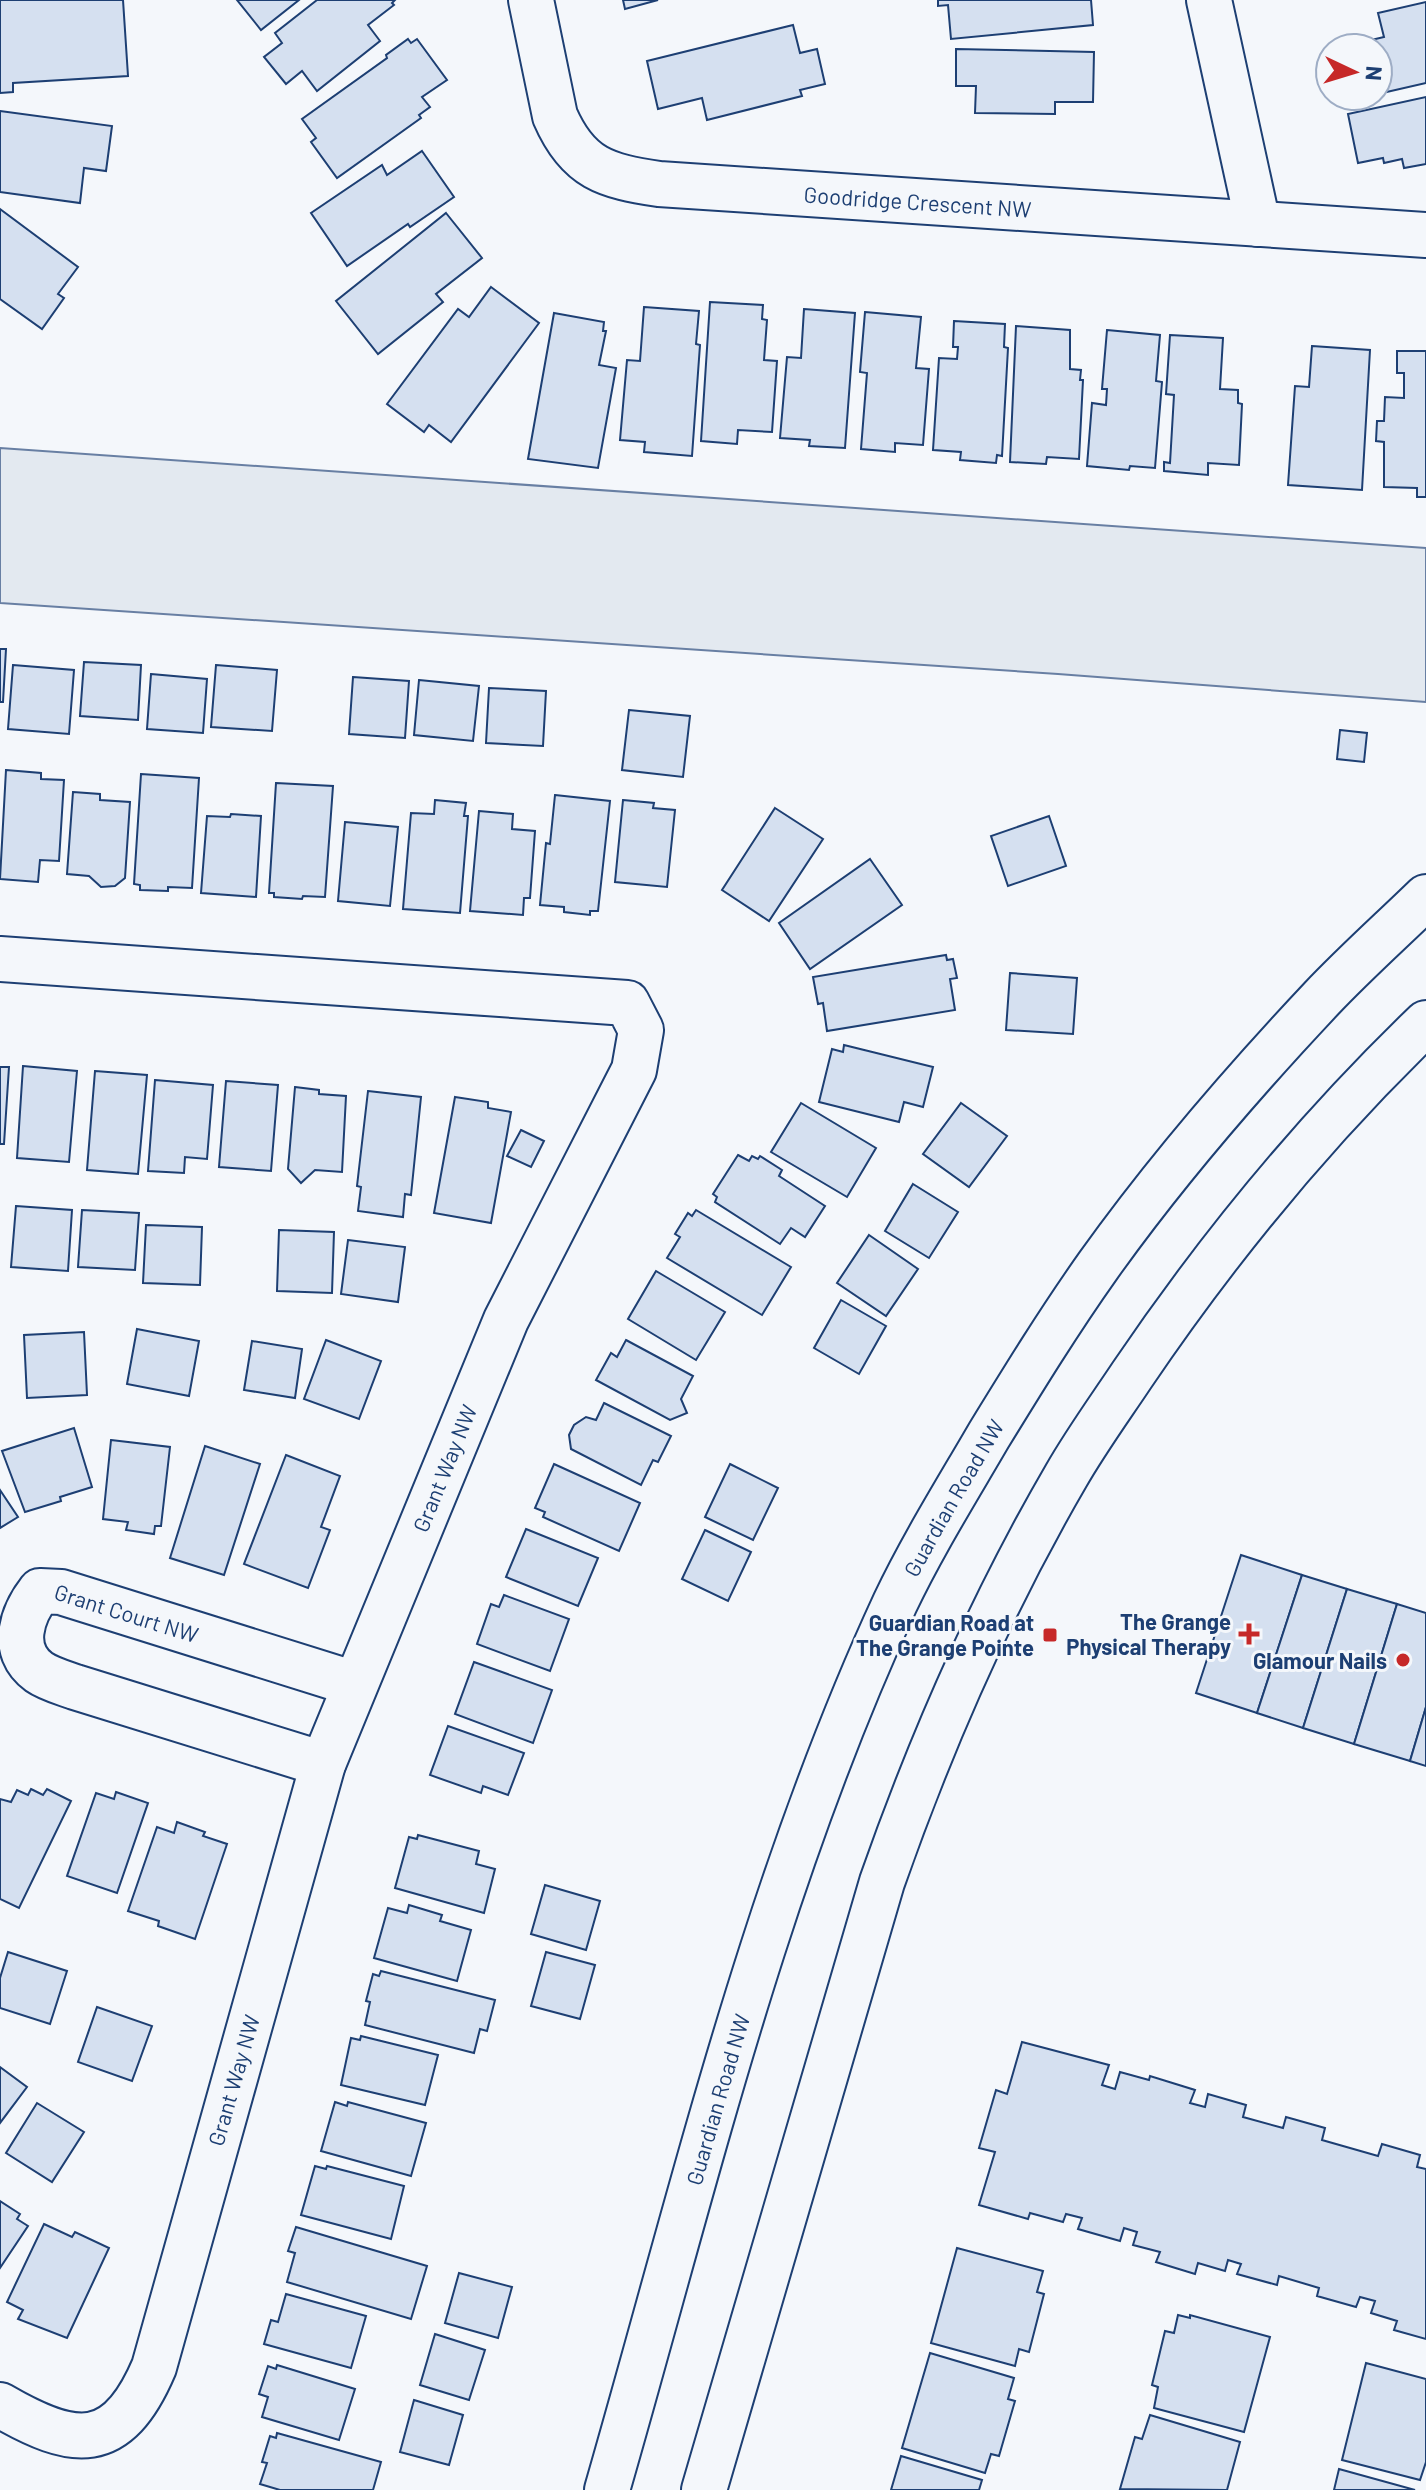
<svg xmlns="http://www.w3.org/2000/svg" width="1426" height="2490" font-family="Barlow,sans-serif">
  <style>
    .green { fill: #e3e9f0; stroke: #687fa3; stroke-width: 2 }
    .building { fill: #d5e0f0; stroke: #1d3f73; stroke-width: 2 }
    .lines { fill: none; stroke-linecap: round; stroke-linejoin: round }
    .minor-casing { stroke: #1d3f73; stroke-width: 48 }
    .secondary-casing { stroke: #1d3f73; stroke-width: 48 }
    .minor { stroke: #f4f7fb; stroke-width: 44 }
    .secondary { stroke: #f4f7fb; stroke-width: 44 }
    .poi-dot { fill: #c62828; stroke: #f4f7fb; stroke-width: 3 }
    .labels { text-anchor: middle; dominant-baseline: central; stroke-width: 6; stroke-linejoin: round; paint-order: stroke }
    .street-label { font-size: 22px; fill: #1d3f73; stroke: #f4f7fb }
    .poi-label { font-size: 22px; font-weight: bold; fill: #1d3f73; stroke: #f4f7fb; text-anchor: end }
  </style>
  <rect width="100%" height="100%" fill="#f4f7fb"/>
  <polygon class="green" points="0,448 1426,548 1426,702 1058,674 0,603"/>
  <g class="building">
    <polygon points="0,0 123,0 128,76 13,83 13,92 0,93"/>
    <polygon points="237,0 299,0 261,30"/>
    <polygon points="317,0 395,0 392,3 394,5 368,25 380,41 317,91 302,71 286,84 264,57 282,43 275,33"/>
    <polygon points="623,0 658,0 625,9"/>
    <polygon points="938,0 1091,0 1093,25 951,39 948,5 938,6"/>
    <polygon points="1426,2 1426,83 1378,94 1378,48 1337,48 1384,37 1378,13"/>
    <polygon points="793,25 800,53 817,49 825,84 800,90 802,96 707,120 702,98 658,109 647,61"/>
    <polygon points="408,39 411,43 417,39 447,80 422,97 430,107 419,115 421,118 337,178 311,142 316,138 302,119 387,58 386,55"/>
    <polygon points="956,49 1094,52 1093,102 1055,102 1055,114 975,113 976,86 956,86"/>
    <polygon points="1426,97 1426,164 1404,168 1402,159 1384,163 1383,158 1358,163 1348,114"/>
    <polygon points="0,111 112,126 106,171 84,168 80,203 0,192"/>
    <polygon points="422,151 454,197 410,227 408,224 347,266 311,213 382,165 387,175"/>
    <polygon points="0,209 78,267 58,294 64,298 42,329 0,299"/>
    <polygon points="446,213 482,258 436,294 443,302 378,354 336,301"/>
    <polygon points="491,287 539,323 451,442 429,425 424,432 387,404 458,309 469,317"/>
    <polygon points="710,302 763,305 762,319 767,320 764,360 777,361 772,432 738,430 737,444 701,441"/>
    <polygon points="644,307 699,311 696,344 700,345 692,456 644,452 645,442 620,440 627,360 640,361"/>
    <polygon points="804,309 855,313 845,448 809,446 810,440 780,438 787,357 801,358"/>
    <polygon points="865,312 921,317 916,368 929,369 923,445 895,443 895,452 861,449 867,373 860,372"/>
    <polygon points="554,313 604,322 603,331 606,331 599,365 616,368 598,468 528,459"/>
    <polygon points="954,321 1005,324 1004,347 1008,348 1002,456 997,455 996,463 960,460 961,452 933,450 939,358 957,359 958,347 953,347"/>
    <polygon points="1016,326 1070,330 1070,369 1081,370 1080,380 1083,380 1079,459 1047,457 1046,464 1010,462"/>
    <polygon points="1107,330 1160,335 1156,381 1162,382 1155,468 1130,466 1129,470 1087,466 1092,403 1106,405 1107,389 1102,389"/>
    <polygon points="1170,335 1223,338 1220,389 1238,390 1238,403 1242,404 1239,465 1208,463 1208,475 1164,471 1164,462 1170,463 1174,395 1166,394"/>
    <polygon points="1312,346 1370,350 1362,490 1288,485 1295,386 1309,387"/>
    <polygon points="1397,351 1426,351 1426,497 1417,497 1417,488 1384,487 1384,442 1376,441 1377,421 1384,421 1385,397 1404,398 1404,373 1397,373"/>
    <polygon points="0,649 6,649 3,702 0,702"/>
    <polygon points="84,662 141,665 138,720 80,716"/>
    <polygon points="13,665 74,670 69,734 8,729"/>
    <polygon points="216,665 277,670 272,731 211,727"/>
    <polygon points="151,674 207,679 203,733 147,729"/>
    <polygon points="353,677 409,681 405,738 349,734"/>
    <polygon points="419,680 479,686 473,741 414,735"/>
    <polygon points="489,688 546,691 543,746 486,743"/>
    <polygon points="629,710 690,716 683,777 622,770"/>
    <polygon points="1340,730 1367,733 1364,762 1337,759"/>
    <polygon points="6,770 41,773 41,779 64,780 59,861 40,860 38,882 0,879"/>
    <polygon points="141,774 199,778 192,888 168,887 168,891 140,890 140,885 134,884"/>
    <polygon points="276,783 333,786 325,897 303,896 302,899 274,897 274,893 269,893"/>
    <polygon points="73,792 100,794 100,800 130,802 125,878 115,886 101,887 89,876 67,874"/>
    <polygon points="555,795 610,801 598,911 590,911 590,915 564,912 564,907 540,905 546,843 550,844"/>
    <polygon points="435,800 466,803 464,816 468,816 460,913 403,909 411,813 434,814"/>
    <polygon points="623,800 654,803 653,808 675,810 667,887 615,882"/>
    <polygon points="775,808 823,839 769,921 722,890"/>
    <polygon points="479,811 513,814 512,829 535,831 530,898 524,898 523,915 470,911"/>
    <polygon points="231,814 261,816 256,897 201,893 207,816 230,817"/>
    <polygon points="1049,816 1066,866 1008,886 991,836"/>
    <polygon points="345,822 398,827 390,906 338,901"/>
    <polygon points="870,859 902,905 810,969 779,923"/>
    <polygon points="946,955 947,960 953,959 957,978 950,979 955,1010 827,1031 823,1003 818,1004 813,977"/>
    <polygon points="1010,973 1077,978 1073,1034 1006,1030"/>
    <polygon points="844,1045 933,1067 923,1107 904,1102 899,1122 819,1102 832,1049 843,1052"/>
    <polygon points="23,1066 77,1071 69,1162 17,1158"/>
    <polygon points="0,1067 9,1067 4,1144 0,1144"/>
    <polygon points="95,1071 147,1075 138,1174 87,1170"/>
    <polygon points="155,1080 213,1085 207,1159 185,1157 184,1173 148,1171"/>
    <polygon points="226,1081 278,1085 271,1171 219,1167"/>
    <polygon points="295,1087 319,1090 319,1094 346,1096 342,1172 315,1170 301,1183 288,1169"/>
    <polygon points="368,1091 421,1097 411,1195 405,1194 403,1217 358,1211 361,1187 357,1186"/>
    <polygon points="455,1097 488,1102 488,1108 511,1112 491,1223 434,1213"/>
    <polygon points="801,1103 876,1148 847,1197 771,1152"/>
    <polygon points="961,1103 1007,1136 969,1187 923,1154"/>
    <polygon points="521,1130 544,1141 531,1167 507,1156"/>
    <polygon points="738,1155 749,1161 752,1156 758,1159 760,1156 782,1170 779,1176 825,1206 805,1237 791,1228 780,1244 715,1202 717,1197 713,1194"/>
    <polygon points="913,1184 958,1212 929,1258 885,1231"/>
    <polygon points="16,1206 72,1210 68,1271 11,1267"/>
    <polygon points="82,1210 139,1213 135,1270 78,1267"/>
    <polygon points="696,1210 791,1267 762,1315 667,1258 680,1237 675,1234 688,1213 692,1216"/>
    <polygon points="146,1225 202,1227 200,1285 143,1283"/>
    <polygon points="279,1230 334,1232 332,1293 277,1291"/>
    <polygon points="869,1235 918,1269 886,1316 837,1283"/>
    <polygon points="348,1240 405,1247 398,1302 341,1294"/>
    <polygon points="656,1271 725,1312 696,1360 628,1319"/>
    <polygon points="841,1300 886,1326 859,1374 814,1348"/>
    <polygon points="137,1329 199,1341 189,1396 127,1384"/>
    <polygon points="84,1332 87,1395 27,1398 24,1335"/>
    <polygon points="326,1340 381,1361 359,1419 304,1399"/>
    <polygon points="626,1340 693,1376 681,1399 687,1413 670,1420 596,1380 611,1353 617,1357"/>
    <polygon points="252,1341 302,1349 295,1398 244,1390"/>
    <polygon points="604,1403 671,1436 658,1462 653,1460 641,1485 571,1449 569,1435 574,1425 586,1417 596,1420"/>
    <polygon points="74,1428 92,1487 60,1497 61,1501 25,1512 2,1451"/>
    <polygon points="111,1440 170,1447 161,1526 155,1526 154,1534 126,1530 128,1522 103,1519"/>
    <polygon points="205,1446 260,1464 224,1575 170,1558"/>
    <polygon points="286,1455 340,1476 321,1527 330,1530 308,1588 244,1564"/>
    <polygon points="554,1464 640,1503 619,1551 543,1517 545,1512 535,1508"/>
    <polygon points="730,1464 778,1488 753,1540 705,1517"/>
    <polygon points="0,1490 18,1517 0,1528"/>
    <polygon points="526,1529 598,1558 578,1606 506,1577"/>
    <polygon points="705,1530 751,1552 728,1601 682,1579"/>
    <polygon points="1241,1555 1302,1575 1257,1713 1196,1693"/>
    <polygon points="1302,1575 1347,1589 1303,1728 1257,1713"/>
    <polygon points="1347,1589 1397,1604 1354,1744 1303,1728"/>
    <polygon points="504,1595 569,1619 550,1671 477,1644 491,1604 499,1607"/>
    <polygon points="1397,1604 1426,1613 1426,1707 1410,1761 1354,1744"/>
    <polygon points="474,1662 552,1690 533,1743 455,1714"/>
    <polygon points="1426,1707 1426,1766 1410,1761"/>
    <polygon points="448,1726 524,1753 508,1795 483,1786 481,1793 430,1775"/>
    <polygon points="31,1789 43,1795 47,1789 71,1801 19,1908 0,1899 0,1799 11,1802 17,1790 28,1795"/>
    <polygon points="116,1792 148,1803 117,1893 67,1876 96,1793 114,1799"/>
    <polygon points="177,1822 205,1832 203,1836 227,1844 195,1939 158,1926 159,1921 128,1911 157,1827 174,1833"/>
    <polygon points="418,1835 479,1851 476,1864 495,1869 484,1913 395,1888 409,1837 417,1839"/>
    <polygon points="545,1885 600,1901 586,1950 531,1934"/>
    <polygon points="409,1905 442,1915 440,1921 471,1930 457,1981 374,1958 388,1908 407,1913"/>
    <polygon points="8,1952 67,1971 50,2024 0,2008 0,1978"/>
    <polygon points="546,1952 595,1965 580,2019 531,2006"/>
    <polygon points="381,1971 495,2000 487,2031 480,2029 474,2053 365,2025 370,2002 366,2001 373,1974 379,1976"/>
    <polygon points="97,2007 152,2026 132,2081 78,2062"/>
    <polygon points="361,2036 438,2055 425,2105 341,2085 351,2038 360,2040"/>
    <polygon points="1022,2042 1109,2065 1102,2085 1115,2089 1120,2072 1149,2080 1150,2076 1195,2090 1190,2103 1205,2107 1208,2094 1246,2105 1243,2117 1283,2128 1286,2117 1325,2128 1322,2140 1378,2156 1382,2144 1420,2155 1417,2167 1426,2169 1426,2339 1394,2330 1397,2321 1371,2313 1375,2301 1360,2297 1356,2307 1317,2296 1319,2288 1279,2276 1277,2285 1237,2274 1241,2264 1228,2260 1225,2271 1198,2263 1195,2274 1156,2262 1160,2252 1133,2245 1137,2232 1124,2228 1120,2241 1078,2229 1082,2218 1066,2214 1063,2222 1030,2213 1028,2219 979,2205 995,2152 979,2148 996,2090 1007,2094"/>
    <polygon points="0,2067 27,2087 0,2123"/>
    <polygon points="335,2102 347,2106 348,2102 426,2123 411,2176 321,2151"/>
    <polygon points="37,2103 84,2132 52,2182 6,2153"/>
    <polygon points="315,2166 326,2169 327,2166 404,2186 391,2239 301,2215"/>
    <polygon points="0,2201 20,2214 17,2219 28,2226 0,2268"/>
    <polygon points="44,2224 72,2237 75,2232 109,2248 67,2338 18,2319 23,2310 7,2302"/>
    <polygon points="296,2227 427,2266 411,2319 287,2282 295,2253 288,2251"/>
    <polygon points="957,2248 1043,2271 1037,2292 1044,2294 1029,2352 1019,2349 1015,2366 931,2343"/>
    <polygon points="459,2273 512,2287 498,2338 445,2323"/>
    <polygon points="286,2294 366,2316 351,2368 264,2344 271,2320 278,2322"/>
    <polygon points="1178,2315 1190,2318 1190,2315 1270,2337 1244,2432 1154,2408 1158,2387 1152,2385 1165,2331 1174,2333"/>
    <polygon points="435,2334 485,2350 469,2400 420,2385"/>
    <polygon points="930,2353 1014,2378 1008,2399 1015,2401 999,2456 991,2454 985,2473 902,2448"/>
    <polygon points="1366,2363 1426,2379 1426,2462 1420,2480 1342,2460"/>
    <polygon points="277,2365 355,2389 339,2440 262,2417 268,2397 259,2394 268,2366 276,2369"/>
    <polygon points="414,2400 463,2415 449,2465 400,2452"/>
    <polygon points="1150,2415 1240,2442 1227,2490 1120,2489 1135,2437 1142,2439"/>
    <polygon points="277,2433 381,2462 373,2490 280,2490 260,2484 267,2463 262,2462 270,2436 276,2438"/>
    <polygon points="901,2456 982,2480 979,2490 891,2490"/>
    <polygon points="1339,2469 1415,2490 1334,2490"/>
  </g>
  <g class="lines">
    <g class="minor-casing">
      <g id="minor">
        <path id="s1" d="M531,0L555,116C578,169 606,176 659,184L1426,235"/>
        <polyline points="1209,0 1258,224"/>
        <path d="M0,959L627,1003L641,1030L634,1070L506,1320L323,1764L154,2367C117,2454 74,2448 0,2405"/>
        <path id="s2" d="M323,1764L75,1687C64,1683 49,1679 39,1672C9,1650 22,1614 40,1591L61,1592L355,1684"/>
      </g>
    </g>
    <g class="secondary-casing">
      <g id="secondary">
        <path id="s3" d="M607,2490C693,2192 764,1886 895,1603C922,1546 957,1490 989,1435C1024,1378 1059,1321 1098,1266C1165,1172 1242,1083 1321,999C1354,964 1391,931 1426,897"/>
        <path d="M704,2490L882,1882C931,1742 991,1605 1066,1476C1086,1441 1110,1408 1132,1375C1218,1248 1316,1129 1426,1023"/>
      </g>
    </g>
    <use href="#minor" class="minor"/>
    <use href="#secondary" class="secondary"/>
  </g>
  <g class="poi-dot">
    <path d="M1245 1622h8v8h8v8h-8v8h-8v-8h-8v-8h8z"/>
    <rect x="1042" y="1627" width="16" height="16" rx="4"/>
    <circle cx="1403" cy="1660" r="8"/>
  </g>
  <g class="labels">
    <g class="street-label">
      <text stroke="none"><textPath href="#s1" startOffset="510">Goodridge Crescent NW</textPath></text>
      <text transform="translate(444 1468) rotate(-68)">Grant Way NW</text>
      <text stroke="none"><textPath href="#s3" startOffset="1054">Guardian Road NW</textPath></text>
      <text stroke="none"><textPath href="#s2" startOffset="480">Grant Court NW</textPath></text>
      <text transform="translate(233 2080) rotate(-74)">Grant Way NW</text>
      <text stroke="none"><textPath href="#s3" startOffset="406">Guardian Road NW</textPath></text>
    </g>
    <g class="poi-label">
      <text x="1231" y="1621">The Grange<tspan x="1231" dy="25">Physical Therapy</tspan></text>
      <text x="1034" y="1622">Guardian Road at<tspan x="1034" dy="25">The Grange Pointe</tspan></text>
      <text x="1387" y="1660">Glamour Nails</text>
    </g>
  </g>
  <g transform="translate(1354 72) rotate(94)"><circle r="38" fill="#f4f7fb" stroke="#9eadc5" stroke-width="2"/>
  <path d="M0-6L14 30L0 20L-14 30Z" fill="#c62828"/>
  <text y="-12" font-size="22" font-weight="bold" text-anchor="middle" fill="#1d3f73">N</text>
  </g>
</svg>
